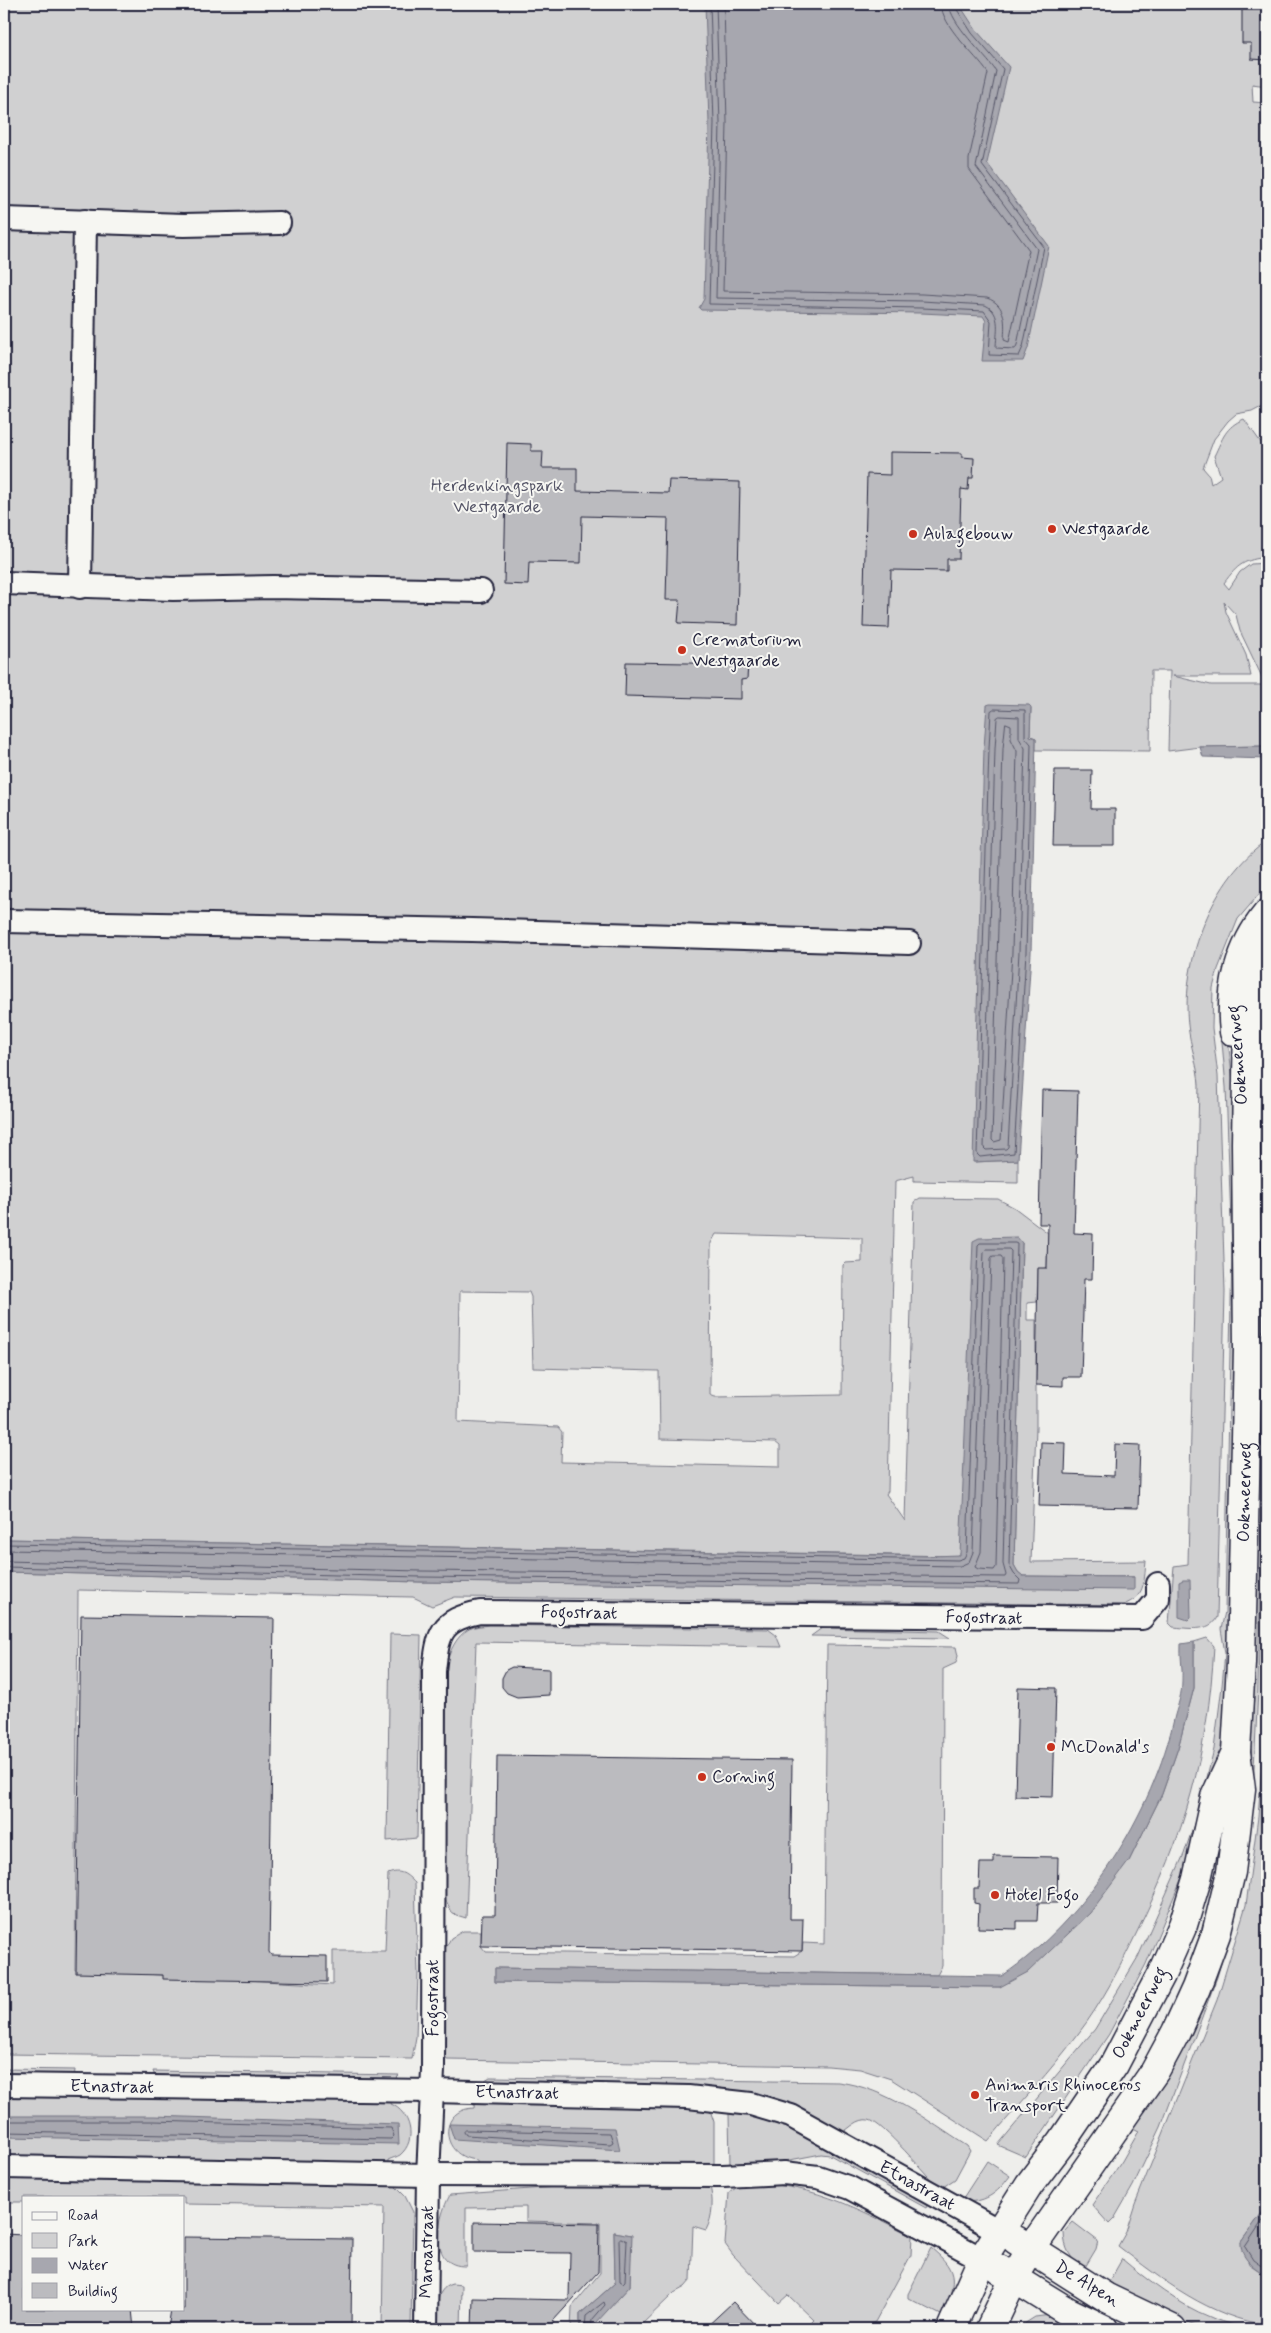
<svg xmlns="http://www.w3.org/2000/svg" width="1271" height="2333" font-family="Mynerve,sans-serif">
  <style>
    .green { fill: #d0d0d1; stroke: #797986; fill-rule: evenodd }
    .water { fill: #a7a7af; stroke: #727281 }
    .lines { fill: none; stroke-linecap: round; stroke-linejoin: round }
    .shore { stroke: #575769; stroke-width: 1 }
    .building { fill: #bbbbbf; stroke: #22223b }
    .minor-casing { stroke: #22223b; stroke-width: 26 }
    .major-casing { stroke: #22223b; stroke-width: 31 }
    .minor { stroke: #f6f6f2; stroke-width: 22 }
    .major { stroke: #f6f6f2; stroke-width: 28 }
    .poi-dot { fill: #c8321e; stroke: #f6f6f2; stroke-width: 2 }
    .labels { text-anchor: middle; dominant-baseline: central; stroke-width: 4; stroke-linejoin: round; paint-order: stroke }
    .park-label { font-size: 18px; fill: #565668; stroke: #f6f6f2 }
    .poi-label { font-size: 18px; fill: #22223b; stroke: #f6f6f2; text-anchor: start }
    .street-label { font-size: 18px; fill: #22223b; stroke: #f6f6f2 }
  </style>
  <rect width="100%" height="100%" fill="#eeeeeb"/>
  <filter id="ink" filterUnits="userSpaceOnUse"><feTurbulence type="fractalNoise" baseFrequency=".02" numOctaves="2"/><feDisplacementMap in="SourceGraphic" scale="10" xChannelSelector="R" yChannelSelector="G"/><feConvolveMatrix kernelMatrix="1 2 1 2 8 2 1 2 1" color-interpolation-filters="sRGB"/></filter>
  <g filter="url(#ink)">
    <g class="green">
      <path d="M4,4H1267V86L1252,84L1253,102L1267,103V403L1252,411L1236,414L1228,421L1214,439L1203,468L1209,475L1211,484L1221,477L1214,456C1223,438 1225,427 1244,419L1267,451V557C1244,560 1238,564 1224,583L1229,589L1240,572L1251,564L1267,563V677H1262L1240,631L1236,615L1224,602L1226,612L1246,655L1251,676H1173L1211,685H1267V746L1200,747L1168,751L1170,671H1151L1150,751L1036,750V738L1030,736L1031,708L1027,705L974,1162L1018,1160V1183L914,1181V1176L895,1181L888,1491L886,1494L905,1521L914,1202L920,1198L998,1199L1015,1208L1048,1233L1047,1268L1038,1269L1037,1302L1027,1303V1320H1036V1427L1031,1562L1146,1561C1144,1583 1145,1597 1123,1605L455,1597L432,1606L413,1597L78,1590L75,1970L333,1985V1951H385L388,1874C401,1869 406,1874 415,1883L418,1973L416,2037L412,2059L4,2054V1572L421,1582L832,1586L1134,1577L1023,1576L1018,1572L1014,1565L1022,1243L962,1552L957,1556L4,1539ZM716,1234L862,1238V1262L845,1263L843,1265L842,1395L715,1397L710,1395L711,1243ZM460,1291L529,1292L531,1297L533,1368L659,1371L660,1439L775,1442L780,1446V1467L561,1462L562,1432L558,1427L458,1422Z"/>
      <path d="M1267,841V885L1238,919L1218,969L1213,988L1212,1028L1218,1076L1225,1292L1217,1617C1210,1633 1187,1628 1173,1627L1169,1623L1174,1566L1188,1564L1199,1085C1198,1065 1190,1046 1188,1025C1181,961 1213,877 1267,841Z"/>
      <polygon points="1267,894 1267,905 1227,1032 1233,1082 1236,1153 1233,1520 1224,1733 1219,1763 1192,1853 1146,1964 1109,2034 1026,2157 998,2145 1095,2029 1138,1957 1184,1854 1200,1806 1214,1749 1222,1686 1225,1653 1221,1629 1225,1612 1232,1250 1226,1087 1219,1008 1221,986 1230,950 1258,905"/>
      <polygon points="1262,1012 1261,1068 1266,1276 1258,1690 1252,1807 1228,1939 1217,1977 1161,2127 1133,2186 1114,2219 1109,2224 1092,2205 1122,2161 1139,2131 1133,2128 1220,1949 1254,1043"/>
      <path d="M1267,1600V2206L1241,2242L1249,2264L1267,2276V2325C1211,2318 1162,2280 1118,2246L1126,2232L1135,2204L1217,2000L1246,1905L1258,1817L1265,1722Z"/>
      <path d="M489,1625L768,1629L776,1635L781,1647L476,1642L466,1918L453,1914L444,1897L446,1666C449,1652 456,1636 469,1629C474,1626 483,1626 489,1625Z"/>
      <polygon points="822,1628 939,1631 950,1638 811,1636"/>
      <polygon points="390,1634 421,1635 417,1838 387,1841"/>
      <path d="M1207,1638L1214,1646C1208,1755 1185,1834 1137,1932C1120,1967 1102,2003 1078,2034C1051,2071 1018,2105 988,2141L891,2079L860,2069L828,2066L447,2060L443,2050V1952L451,1938L463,1931H481V1946L486,1952L794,1956L802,1951L803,1943L824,1944L827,1645L956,1647L958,1656L956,1663L943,1669L942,1966L937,1975L495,1968V1982L1000,1987L1129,1861L1162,1794L1178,1748L1194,1688V1642Z"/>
      <polygon points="4,2069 75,2070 74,2079 4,2078"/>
      <polygon points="153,2071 399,2075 395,2079 378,2084 212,2082 154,2074"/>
      <path d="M490,2077L838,2082C887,2088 926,2120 967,2146L970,2151L955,2179L940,2189C927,2176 882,2122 869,2120C858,2118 850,2128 842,2133L784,2107L484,2085L485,2080Z"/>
      <path d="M4,2093L393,2099L391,2104C410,2112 418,2140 400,2155C397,2157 392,2158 388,2160V2165L4,2160Z"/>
      <path d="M475,2098L702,2105L711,2113L714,2122V2167L477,2166V2160C440,2158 437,2109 474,2108Z"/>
      <polygon points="736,2107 772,2117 929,2202 926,2208 830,2155 821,2154 764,2165 730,2165 729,2114"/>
      <path d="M987,2161L1010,2176C997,2194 984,2204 961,2201Z"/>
      <polygon points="4,2174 388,2179 405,2196 413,2212 411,2329 382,2329 384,2207 184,2204 184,2197 24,2197 24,2202 4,2202"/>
      <path d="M624,2182L709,2183C714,2198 713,2217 706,2230L693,2226L691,2280L685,2287L674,2293L637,2329H595V2323L630,2286L631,2235L614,2232L615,2283L580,2314V2329H571L572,2307L600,2273V2223L526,2221V2207L466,2208V2266C428,2267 437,2218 450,2195Z"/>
      <path d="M740,2185C803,2179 858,2208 912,2236L911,2255L875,2322L862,2329H805L814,2320L788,2295L779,2303L733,2255L725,2244L729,2193Z"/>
      <path d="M1073,2222L1098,2241L1096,2249L1084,2269C1071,2260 1064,2249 1064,2232Z"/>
      <path d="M931,2248C961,2273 954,2283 943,2316L908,2298V2294Z"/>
      <path d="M1122,2259C1147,2280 1179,2305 1210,2317C1225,2324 1242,2327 1259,2329C1243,2329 1224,2332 1208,2329C1175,2323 1138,2298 1109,2282Z"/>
      <path d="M452,2284L462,2285L461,2329H438C438,2313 433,2289 452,2284Z"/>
      <polygon points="1051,2315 1058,2317 1051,2329 1016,2329 1035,2317"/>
    </g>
    <g class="water">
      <polygon points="705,4 959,4 976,30 1009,67 987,163 1049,246 1028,348 1023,361 982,361 986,321 983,316 921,313 701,310 699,308 704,299 709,123"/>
      <polygon points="990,704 1029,705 1031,707 1030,736 1036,738 1031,953 1018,1160 973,1162 984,748 987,705"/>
      <polygon points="1267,746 1267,759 1203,757 1200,747"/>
      <polygon points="1017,1237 1022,1243 1014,1565 1018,1572 1023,1576 1134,1577 1134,1590 421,1582 4,1572 4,1539 931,1556 960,1555 973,1241 979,1238"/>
      <polygon points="1183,1580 1190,1580 1191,1617 1188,1620 1179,1617 1179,1582"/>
      <path d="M1194,1642V1688L1178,1748L1162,1794L1129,1861L1090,1913L1028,1972L1000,1987L495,1982V1968L1002,1976C1086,1919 1153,1814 1175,1715C1178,1705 1182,1693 1182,1682C1183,1669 1180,1657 1181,1644Z"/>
      <polygon points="4,2116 154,2116 398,2124 399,2144 4,2137"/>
      <polygon points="449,2124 615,2128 620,2150 454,2139"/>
      <path d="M1267,2206V2276C1255,2268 1240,2259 1241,2242Z"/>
      <polygon points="614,2232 632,2235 630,2286 596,2323 595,2329 580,2329 580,2314 615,2283"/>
    </g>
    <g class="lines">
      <g class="shore">
        <polyline points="710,4 714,123 709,304 922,308 984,311 991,321 989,355 1019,356 1023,347 1044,247 982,165 1003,69 972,33 956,8 955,4"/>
        <path d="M716,4L720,123L716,298L922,301L985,305C1003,313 996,334 996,348L1015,349L1017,345L1037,249L976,167L996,71C985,55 950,23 949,4"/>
        <path d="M724,4L727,123L723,291L922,294L987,298C1007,305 1005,323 1004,340L1009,342L1029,250L969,169V159L988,73C975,54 942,27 941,4"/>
        <polygon points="994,709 1025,710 1025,737 1031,744 1026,952 1014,1153 980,1157 977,1154 989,749 991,711"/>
        <polygon points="1000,716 1019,717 1019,738 1025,748 1019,952 1008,1147 1006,1149 986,1150 984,1148 995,749 997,718"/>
        <polygon points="1006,723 1011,725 1011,739 1017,751 1012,952 1001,1140 994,1142 992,1140 1003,749"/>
        <polygon points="993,1256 1001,1256 1003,1259 996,1567 994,1570 978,1569 975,1567 981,1552 991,1259"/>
        <polyline points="4,1544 958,1560 964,1558 967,1552 978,1245 980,1243 1015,1243 1017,1244 1009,1565 1014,1574 1020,1580 1019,1584 421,1577 4,1567"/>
        <polyline points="4,1550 960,1566 969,1562 973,1552 984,1251 986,1249 1009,1249 1011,1251 1003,1564 1006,1575 1005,1577 421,1571 4,1561"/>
        <polyline points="4,2121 154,2121 391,2128 394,2136 391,2139 4,2132"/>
        <polygon points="466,2130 610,2133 613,2142 610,2144 466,2135 464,2132"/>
        <polyline points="1267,2214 1245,2247 1253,2260 1267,2270"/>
        <polygon points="621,2238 627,2241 625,2281 623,2283 620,2281 619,2240"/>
        <polyline points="585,2329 586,2316 604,2302 605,2305 592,2320 591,2329"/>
      </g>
    </g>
    <g class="building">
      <polygon points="1242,4 1267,4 1267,60 1251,59 1251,43 1242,43"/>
      <polygon points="507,443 531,444 531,451 543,451 542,468 577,468 577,491 668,493 669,480 740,482 737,625 678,623 680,600 666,600 668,518 582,516 581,563 529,562 528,585 504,584"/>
      <polygon points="890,452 962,453 962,457 974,458 973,478 969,478 968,490 961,489 959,559 947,559 947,571 891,570 889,628 863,627 867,474 890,475"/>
      <polygon points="626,662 748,664 747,679 741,680 741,699 625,696"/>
      <polygon points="1055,770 1092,770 1091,809 1115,809 1115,846 1053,846"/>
      <polygon points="1042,1090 1078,1091 1074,1233 1093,1234 1092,1279 1084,1279 1081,1377 1063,1377 1063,1386 1036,1385 1038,1268 1047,1268 1048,1224 1039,1224"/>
      <polygon points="1041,1442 1066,1443 1065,1474 1114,1476 1115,1444 1140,1445 1138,1508 1039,1506"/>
      <polygon points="81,1615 274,1618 269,1952 271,1955 327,1956 327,1982 163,1979 163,1975 76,1973"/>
      <polygon points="512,1667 549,1669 549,1695 517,1697 507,1693 502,1687 502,1678 506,1670"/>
      <polygon points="1018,1687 1056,1688 1053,1797 1015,1796"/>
      <polygon points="497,1756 792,1760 790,1919 803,1919 802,1951 481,1946 482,1915 495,1915"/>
      <polygon points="994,1856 1058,1857 1057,1903 1038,1903 1037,1921 1017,1921 1017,1929 978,1928 979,1904 974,1903 974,1888 979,1888 980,1863 994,1863"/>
      <polygon points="474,2222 599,2224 598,2272 553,2321 553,2329 472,2329 473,2298 569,2300 570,2253 474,2252"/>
      <polygon points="4,2234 24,2235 24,2309 132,2309 134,2329 4,2329"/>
      <polygon points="184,2237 352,2239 351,2329 168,2329 171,2309 184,2309"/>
      <polygon points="733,2302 759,2329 704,2329"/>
    </g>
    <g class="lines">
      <g class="minor-casing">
        <g id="minor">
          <polyline points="4,219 184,225 279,223"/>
          <polyline points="4,583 173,589 273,587 481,591"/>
          <polyline points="80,587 85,221"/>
          <polyline points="4,921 472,930 909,943"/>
          <polyline points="4,2085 432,2091 688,2097 751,2104 791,2116 999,2231"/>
          <polyline points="4,2167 428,2175 723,2176 784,2173 818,2177 850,2188 982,2259"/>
          <path d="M426,2329L428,2175L433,2070L434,1671C438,1634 440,1620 480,1612L1142,1618L1158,1599V1584"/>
        </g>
      </g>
      <g class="major-casing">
        <g id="major">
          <path d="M1234,1032C1229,990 1240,947 1267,914"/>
          <polyline points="1016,2240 1107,2298 1172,2329"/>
          <polyline points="999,2269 1067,2311 1104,2329"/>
          <polyline points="951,2329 982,2259 1029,2185 1061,2143 1114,2065 1161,1975 1183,1925 1197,1879 1215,1797 1236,1752"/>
          <polyline points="990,2329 1014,2278 1031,2249 1155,2071 1176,2032 1196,1988 1216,1934 1231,1872 1241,1789 1236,1752 1241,1663 1248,1348 1246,1143 1248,1015 1254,988 1267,957"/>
        </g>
      </g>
      <use href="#minor" class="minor"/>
      <use href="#major" class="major"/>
    </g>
  </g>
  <g class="poi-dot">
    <circle cx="1052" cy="529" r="5"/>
    <circle cx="913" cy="534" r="5"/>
    <circle cx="682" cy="650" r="5"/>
    <circle cx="1051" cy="1747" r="5"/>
    <circle cx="702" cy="1777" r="5"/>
    <circle cx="995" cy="1895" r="5"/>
    <circle cx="975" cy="2095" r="5"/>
  </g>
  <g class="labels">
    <g class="park-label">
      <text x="497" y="486">Herdenkingspark<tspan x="497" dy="21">Westgaarde</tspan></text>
    </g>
    <g class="poi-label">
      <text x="1062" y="529">Westgaarde</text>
      <text x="923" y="534">Aulagebouw</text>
      <text x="692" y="640">Crematorium<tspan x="692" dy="21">Westgaarde</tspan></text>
      <text x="1061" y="1747">McDonald's</text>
      <text x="712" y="1777">Corning</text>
      <text x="1005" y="1895">Hotel Fogo</text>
      <text x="985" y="2085">Animaris Rhinoceros<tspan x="985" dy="21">Transport</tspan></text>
    </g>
    <g class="street-label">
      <text transform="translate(1238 1055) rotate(-95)">Ookmeerweg</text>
      <text transform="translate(1245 1492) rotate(-89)">Ookmeerweg</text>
      <text transform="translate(579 1613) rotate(1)">Fogostraat</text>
      <text transform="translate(984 1618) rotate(1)">Fogostraat</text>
      <text transform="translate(433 1998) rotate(-90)">Fogostraat</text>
      <text transform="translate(1140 2013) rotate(-63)">Ookmeerweg</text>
      <text transform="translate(112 2087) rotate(1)">Etnastraat</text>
      <text transform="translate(517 2093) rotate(1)">Etnastraat</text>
      <text transform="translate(917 2186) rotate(29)">Etnastraat</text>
      <text transform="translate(427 2252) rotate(-89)">Maroastraat</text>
      <text transform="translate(1087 2284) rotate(31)">De Alpen</text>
    </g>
  </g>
  <rect width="1271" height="2333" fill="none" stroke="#f6f6f2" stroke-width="20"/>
  <rect x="10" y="10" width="1251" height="2313" fill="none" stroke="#22223b" stroke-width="2" filter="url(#ink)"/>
  <rect x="22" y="2196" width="162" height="115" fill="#f6f6f2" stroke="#a1a1a9"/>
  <rect x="32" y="2212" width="25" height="8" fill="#f6f6f2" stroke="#a1a1a9"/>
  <text x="68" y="2220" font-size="15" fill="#22223b">Road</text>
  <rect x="32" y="2233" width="25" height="15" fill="#d0d0d1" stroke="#a1a1a9"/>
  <text x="68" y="2246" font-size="15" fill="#22223b">Park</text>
  <rect x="32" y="2258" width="25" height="15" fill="#a7a7af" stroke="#a1a1a9"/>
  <text x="68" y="2270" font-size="15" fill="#22223b">Water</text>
  <rect x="32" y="2283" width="25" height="15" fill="#bbbbbf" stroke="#a1a1a9"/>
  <text x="68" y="2296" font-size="15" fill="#22223b">Building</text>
</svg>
